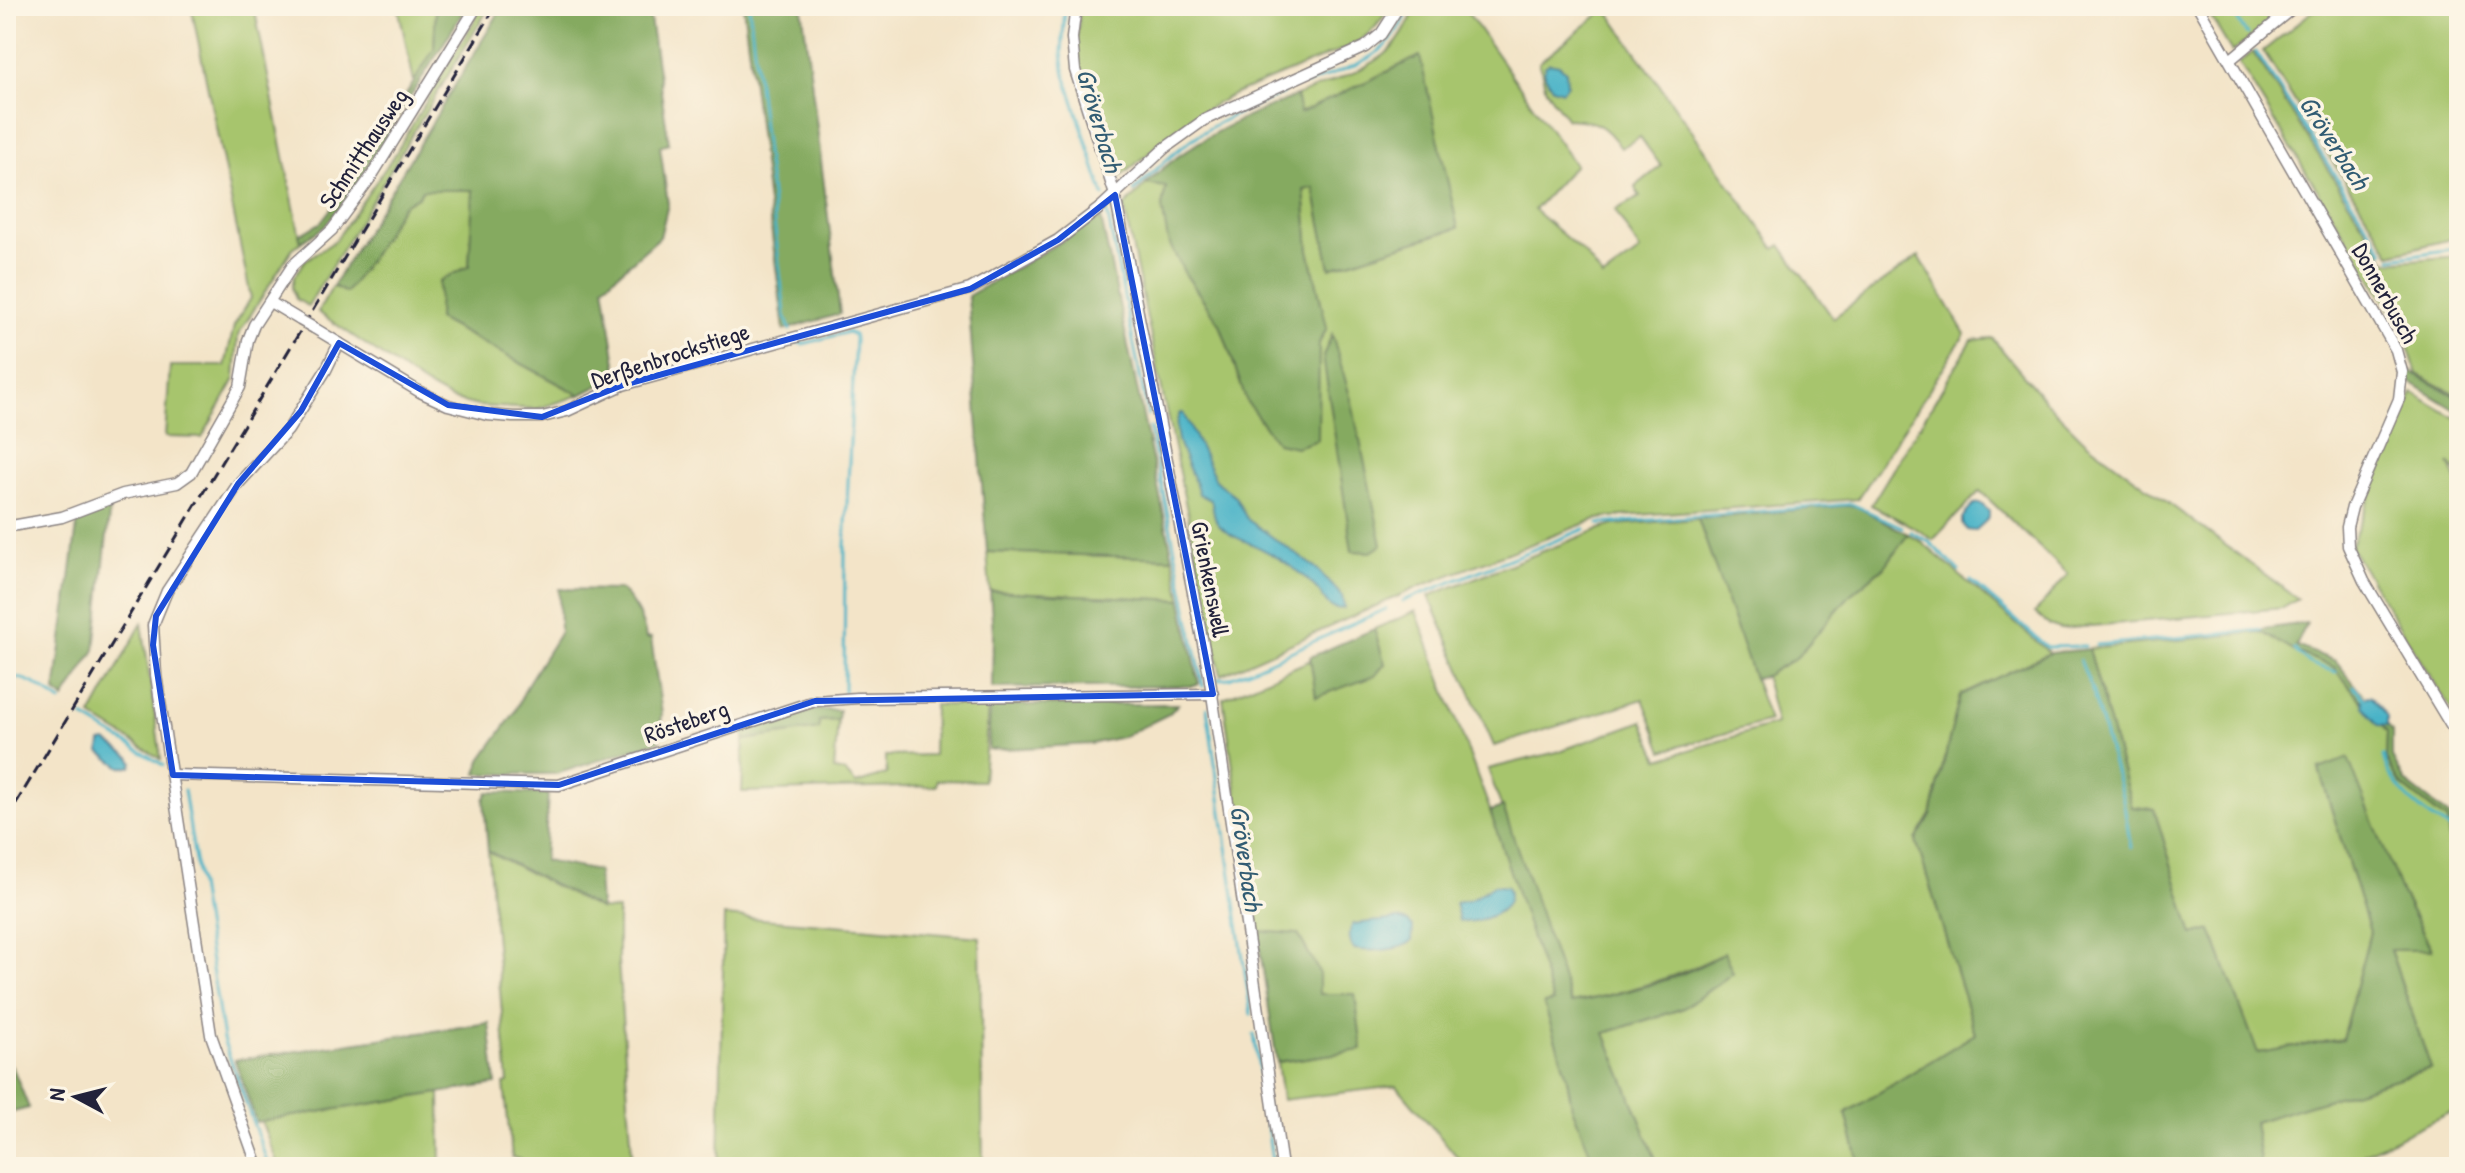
<svg xmlns="http://www.w3.org/2000/svg" width="2465" height="1173" font-family="'Patrick Hand',sans-serif">
  <style>
    .green { fill: #a7c56d; stroke: #647454; stroke-width: 2 }
    .forest { fill: #85aa60; stroke: #54664e; stroke-width: 2 }
    .water { fill: #49b3c7; stroke: #366a81; stroke-width: 2 }
    .lines { fill: none; stroke-linecap: round; stroke-linejoin: round }
    .stream { stroke: #49b3c7; stroke-width: 3 }
    .minor-casing { stroke: #8a8382; stroke-width: 13 }
    .minor { stroke: #fff; stroke-width: 10 }
    .rail { stroke: #22223b; stroke-width: 3; stroke-dasharray: 12 6; stroke-linecap: butt }
    .minor-bridge-casing { stroke: #8a8382; stroke-width: 13; stroke-linecap: butt }
    .minor-bridge { stroke: #fff; stroke-width: 10 }
    .marked { fill: none; stroke: #1d4ed8; stroke-width: 6; stroke-linejoin: round }
    .labels { text-anchor: middle; dominant-baseline: central; stroke-width: 7; stroke-linejoin: round; paint-order: stroke }
    .street-label { font-size: 24px; fill: #22223b; stroke: #fcf5e5 }
    .water-label { font-size: 26px; font-style: italic; fill: #325c73; stroke: #fcf5e5 }
  </style>
  <rect width="100%" height="100%" fill="#fcf5e5"/>
  <filter id="ink" filterUnits="userSpaceOnUse"><feTurbulence type="fractalNoise" baseFrequency=".0125" numOctaves="2"/><feDisplacementMap in="SourceGraphic" scale="16" xChannelSelector="R" yChannelSelector="G"/><feConvolveMatrix kernelMatrix="1 2 1 2 8 2 1 2 1" color-interpolation-filters="sRGB"/></filter>
  <filter id="wash" filterUnits="userSpaceOnUse"><feTurbulence type="fractalNoise" baseFrequency=".006" numOctaves="4" result="noise"/><feDisplacementMap in="SourceGraphic" scale="32" xChannelSelector="R" yChannelSelector="G"/><feGaussianBlur stdDeviation="1.8" result="paint"/><feColorMatrix in="noise" values="0 0 0 0 0 0 0 0 0 0 0 0 0 0 0 0 0 1.4 0 .05"/><feComposite in="paint" operator="in"/></filter>
  <g filter="url(#wash)">
    <rect width="100%" height="100%" fill="#f3e4c8"/>
    <g class="green">
      <polygon points="191,6 254,6 301,242 292,249 238,335 235,379 202,438 165,437 170,366 225,366 234,326 251,298"/>
      <polygon points="398,6 436,6 434,49 414,82"/>
      <polygon points="483,6 490,6 308,306 296,299 292,288 294,277 304,261 335,241 395,154"/>
      <path d="M1080,6H1390C1380,24 1369,36 1351,46L1230,96L1191,118L1119,178L1113,174L1082,78L1076,51Z"/>
      <path d="M1417,6H1463L1575,165L1534,210L1585,254L1603,278L1640,251L1615,210L1640,197L1635,187L1661,166L1640,137L1621,148C1605,124 1595,120 1567,119L1546,90L1539,62L1606,9L1775,249L1781,245L1833,318L1919,256L1965,334L1858,499L1610,517L1594,520L1421,586L1221,675L1124,207L1146,184L1166,186L1162,207L1184,272L1220,324L1247,402L1317,379L1319,343L1327,328L1309,250L1304,190L1314,187L1330,268L1458,228L1299,113L1296,96C1324,84 1370,70 1391,49C1403,37 1409,21 1417,6Z"/>
      <polygon points="2204,6 2291,6 2232,52"/>
      <polygon points="2319,6 2459,6 2459,237 2391,254 2263,51"/>
      <polygon points="2253,52 2387,262 2459,256 2459,396 2417,374 2403,331 2372,279 2239,63"/>
      <polygon points="422,190 474,190 469,266 438,319 580,395 537,409 478,406 451,399 425,385 318,312 333,286 346,293 402,206 419,196"/>
      <polygon points="1992,338 2046,402 2086,442 2298,599 2283,608 2061,629 2049,625 2035,613 2068,574 1980,491 1933,540 1917,529 1871,505 1972,340"/>
      <polygon points="2413,393 2459,420 2459,475 2449,463 2459,487 2459,722 2350,547"/>
      <polygon points="1698,519 1769,721 1663,751 1643,699 1494,746 1429,596 1600,529 1614,525"/>
      <path d="M1908,534L1919,540L2050,653L1960,695L1931,815L1916,840L1975,1034L1846,1113L1860,1167H1659L1605,1033L1684,1008L1733,973L1724,953C1677,978 1625,993 1571,1003L1488,769L1557,752L1643,721L1659,759L1776,724L1765,676L1797,657L1850,595L1886,565Z"/>
      <polygon points="987,552 1173,558 1182,600 990,591"/>
      <polygon points="1416,611 1510,864 1553,1002 1545,1004 1566,1073 1572,1107 1596,1167 1462,1167 1460,1160 1397,1086 1282,1100 1277,1062 1361,1050 1355,995 1319,995 1298,935 1257,931 1223,698 1311,660 1316,696 1385,664 1374,629"/>
      <polygon points="142,623 161,759 91,716"/>
      <polygon points="2261,632 2294,651 2334,667 2387,732 2386,759 2400,784 2447,821 2449,838 2459,851 2459,1108 2363,1154 2365,1167 2261,1167 2254,1122 2431,1068 2390,949 2432,949 2402,894 2319,770 2370,932 2342,1039 2258,1053 2211,930 2193,936 2154,809 2132,807 2089,649"/>
      <polygon points="934,705 988,705 983,781 937,780 936,786 742,792 744,740 819,729 819,721 838,720 834,770 845,772 856,784 887,774 885,756 933,755"/>
      <polygon points="488,851 599,909 618,910 618,961 633,1167 541,1167 512,1157 504,1084 508,1083"/>
      <polygon points="724,916 980,937 983,1167 719,1167"/>
      <polygon points="440,1093 441,1167 279,1167 261,1121"/>
    </g>
    <g class="forest">
      <polygon points="436,6 467,6 354,187 324,227 301,242 299,235 320,223 334,205 378,141 434,49"/>
      <polygon points="503,6 648,6 669,143 660,146 668,204 660,237 604,286 618,376 580,395 438,319 439,281 469,266 473,190 422,190 419,196 402,206 370,259 346,293 333,286"/>
      <polygon points="743,6 802,6 840,314 784,330"/>
      <path d="M1420,56L1458,228L1330,268L1314,188L1304,190L1309,250L1327,328L1319,343L1318,440L1296,447L1277,443L1247,402L1220,324L1184,272L1168,241L1162,207L1166,187L1146,184C1191,139 1238,120 1296,96L1300,113Z"/>
      <polygon points="1101,218 1173,558 987,552 968,296"/>
      <polygon points="1332,334 1352,403 1382,545 1371,552 1352,551 1323,356"/>
      <polygon points="2408,370 2459,398 2459,412 2407,380"/>
      <polygon points="110,506 95,650 64,699 55,692 78,518"/>
      <polygon points="1842,506 1856,506 1908,534 1886,565 1850,595 1797,657 1765,676 1754,678 1698,519"/>
      <path d="M559,589L621,590C634,604 644,620 646,639L651,638L662,714L659,741L556,774H477L481,760L515,712L528,683L560,632Z"/>
      <polygon points="990,591 1182,600 1199,684 1194,686 992,688 993,632"/>
      <polygon points="2307,623 2296,646 2336,661 2392,731 2392,757 2405,782 2449,816 2456,820 2459,811 2459,851 2449,838 2447,821 2400,784 2386,759 2387,732 2334,667 2294,651 2261,632 2263,629"/>
      <polygon points="1374,629 1385,664 1375,676 1316,697 1310,657"/>
      <polygon points="2089,649 2132,807 2154,809 2193,935 2211,930 2258,1053 2342,1039 2370,932 2319,769 2348,758 2402,894 2432,950 2390,950 2431,1068 2254,1122 2261,1167 1860,1167 1846,1113 1975,1034 1916,840 1931,815 1960,695 2050,653"/>
      <polygon points="1178,704 1169,714 1122,737 1091,744 988,750 990,705"/>
      <polygon points="814,710 839,710 838,720 819,721 819,729 744,740 744,731"/>
      <polygon points="488,792 548,794 544,861 598,871 600,909 488,851 484,800"/>
      <path d="M1503,807L1571,1003C1618,995 1686,979 1724,952L1733,973L1684,1008L1605,1033L1659,1167H1596L1572,1107L1566,1073L1544,1004L1553,1002L1490,811Z"/>
      <polygon points="1257,931 1298,934 1319,972 1319,994 1355,994 1362,1050 1277,1062"/>
      <polygon points="489,1023 496,1084 256,1122 235,1060"/>
      <polygon points="6,1061 13,1068 29,1108 6,1114"/>
    </g>
    <g class="water">
      <polygon points="1549,63 1559,65 1566,71 1567,84 1562,91 1552,88 1544,74 1545,66"/>
      <path d="M1180,413H1183L1217,482L1235,496L1247,519L1317,569L1342,596L1344,608C1327,612 1326,599 1317,589C1301,572 1282,559 1262,549C1247,541 1229,537 1218,524C1213,517 1214,508 1211,500L1199,494C1193,470 1167,437 1180,413Z"/>
      <polygon points="1980,503 1989,511 1989,518 1975,531 1967,530 1962,524 1962,518 1974,504"/>
      <polygon points="2367,696 2372,697 2387,717 2387,726 2378,725 2363,706 2362,699"/>
      <polygon points="106,741 130,757 133,762 131,767 121,767 100,752 101,742"/>
      <path d="M1494,885L1507,887C1519,911 1477,925 1459,921L1455,903L1470,900Z"/>
      <path d="M1398,919L1408,922L1413,927L1412,941C1401,951 1368,952 1354,949C1349,943 1348,931 1353,924Z"/>
    </g>
    <g class="lines">
      <g class="stream">
        <polyline points="749,6 785,315 790,330"/>
        <polyline points="1065,6 1062,53 1065,75 1104,196"/>
        <polyline points="2229,6 2247,35"/>
        <polyline points="2256,52 2384,252"/>
        <path d="M1305,85C1332,73 1370,64 1390,41C1398,32 1404,20 1410,9"/>
        <path d="M1134,191C1155,171 1175,150 1200,134C1226,117 1255,106 1284,93"/>
        <polyline points="1107,212 1148,415"/>
        <polyline points="2392,258 2459,248"/>
        <polyline points="796,342 803,344 848,332 854,335 855,339 845,546 844,692"/>
        <polyline points="1150,428 1203,686"/>
        <polyline points="1599,524 1852,504 1902,527"/>
        <polyline points="1911,532 1929,542 1959,571"/>
        <polyline points="1971,581 2047,647 2085,646"/>
        <polyline points="1403,601 1585,529"/>
        <polyline points="2097,645 2261,630"/>
        <path d="M2294,649C2309,667 2316,665 2336,672"/>
        <polyline points="2080,660 2092,690 2123,799 2131,848"/>
        <path d="M6,677C29,676 43,689 61,702"/>
        <polyline points="1218,679 1229,678 1250,670 1386,609"/>
        <polyline points="2354,686 2365,699"/>
        <polyline points="1207,708 1251,1014"/>
        <polyline points="83,717 163,765"/>
        <path d="M2383,756C2391,791 2428,819 2459,833"/>
        <polyline points="184,790 223,1039 269,1167"/>
        <polyline points="1254,1034 1273,1167"/>
      </g>
    </g>
  </g>
  <g filter="url(#ink)">
    <g class="lines">
      <g class="minor-casing">
        <g id="minor">
          <polyline points="1076,6 1072,38 1075,70 1115,195 1209,674 1282,1167"/>
          <polyline points="2198,6 2396,350 2402,372 2399,399 2352,507 2347,527 2348,546 2364,581 2459,739"/>
          <polyline points="2230,60 2295,6"/>
          <polyline points="270,302 300,320"/>
          <polyline points="314,328 420,392 448,405 487,415 513,417 542,417 567,411 623,385 970,289 1058,240 1100,208 1165,148 1204,120 1365,47 1381,34 1399,6"/>
          <polyline points="6,527 62,517 123,494 177,483 191,473 240,387 248,340 254,325 293,265 332,230 371,177 477,6"/>
          <polyline points="173,775 559,785 815,701 857,698 1213,694"/>
          <polyline points="258,1167 211,1035 156,675 153,625 167,591 238,484 288,430 326,370 339,343"/>
        </g>
      </g>
      <use href="#minor" class="minor"/>
      <polyline class="rail" points="6,820 496,6"/>
      <g class="minor-bridge-casing">
        <polyline id="minor-bridge" points="300,320 314,328"/>
      </g>
      <use href="#minor-bridge" class="minor-bridge"/>
    </g>
  </g>
  <path class="marked" d="M1115,195L1213,694L815,701L559,785L173,775L153,645L156,616L238,484L301,411L339,343L448,405L542,417L623,385L970,289L1058,240Z"/>
  <g class="labels">
    <g class="street-label">
      <text transform="translate(363 148) rotate(-56)">Schmitthausweg</text>
      <text transform="translate(2386 293) rotate(61)">Donnerbusch</text>
      <text transform="translate(670 355) rotate(-18)">Derßenbrockstiege</text>
      <text transform="translate(1211 579) rotate(79)">Grienkenswell</text>
      <text transform="translate(686 721) rotate(-19)">Rösteberg</text>
    </g>
    <g class="water-label">
      <text transform="translate(1100 120) rotate(74)">Gröverbach</text>
      <text transform="translate(2335 142) rotate(57)">Gröverbach</text>
      <text transform="translate(1247 858) rotate(82)">Gröverbach</text>
    </g>
  </g>
  <rect width="2465" height="1173" fill="none" stroke="#fcf5e5" stroke-width="32"/>
  <g transform="translate(76 1097) rotate(277)" stroke="#fcf5e5" stroke-width="6" paint-order="stroke">
  <path d="M0-6L14 30L0 20L-14 30Z" fill="#22223b"/>
  <text y="-12" font-size="22" font-weight="bold" text-anchor="middle" fill="#22223b">N</text>
  </g>
</svg>
